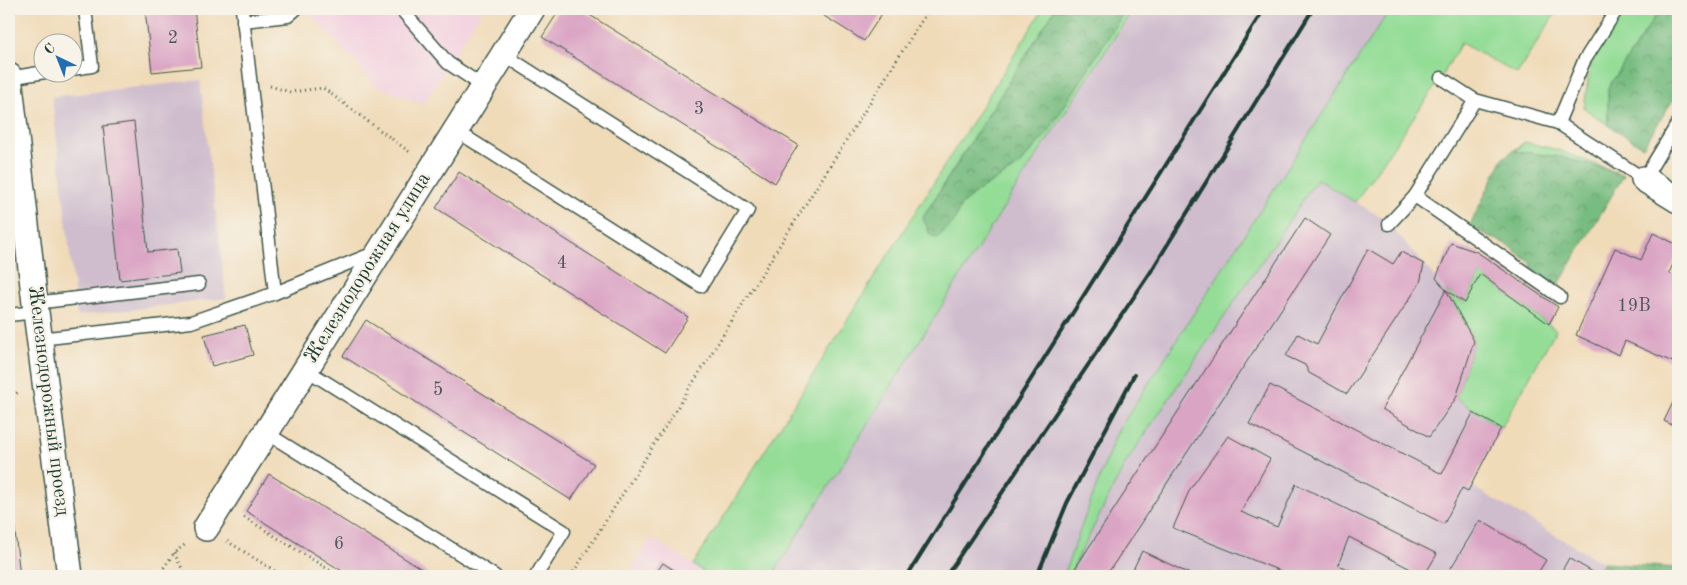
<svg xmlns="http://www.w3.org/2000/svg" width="1687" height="585" font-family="'Old Standard TT',serif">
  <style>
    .built { fill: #f3cfdf }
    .industrial { fill: #cfbdce }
    .green { fill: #94dd97; stroke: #5a8d66 }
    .forest { fill: url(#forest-crowns); stroke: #4b7c5a }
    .building { fill: #daa4c4 }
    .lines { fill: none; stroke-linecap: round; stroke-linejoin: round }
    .service-casing { stroke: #3e5548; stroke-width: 15 }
    .minor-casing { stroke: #3e5548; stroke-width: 28 }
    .path { stroke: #3e5548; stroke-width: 3; stroke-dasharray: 1 4; stroke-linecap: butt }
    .service { stroke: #fff; stroke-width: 12 }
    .minor { stroke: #fff; stroke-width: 25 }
    .rail { stroke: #1f3d34; stroke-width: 4 }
    .labels { text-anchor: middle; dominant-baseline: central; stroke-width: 4.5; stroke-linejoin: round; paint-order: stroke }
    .number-label { font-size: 18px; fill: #4e5758 }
    .street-label { font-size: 20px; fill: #1f3d34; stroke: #f7f3e8 }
  </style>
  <defs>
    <pattern id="forest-crowns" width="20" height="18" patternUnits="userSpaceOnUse" patternTransform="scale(1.25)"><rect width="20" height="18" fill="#77bc80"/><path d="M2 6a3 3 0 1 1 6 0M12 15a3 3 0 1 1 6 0" fill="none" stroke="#619a6a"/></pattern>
  </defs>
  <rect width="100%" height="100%" fill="#f7f3e8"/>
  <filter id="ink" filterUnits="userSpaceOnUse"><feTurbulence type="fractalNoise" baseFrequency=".02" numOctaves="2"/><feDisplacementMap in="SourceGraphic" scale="10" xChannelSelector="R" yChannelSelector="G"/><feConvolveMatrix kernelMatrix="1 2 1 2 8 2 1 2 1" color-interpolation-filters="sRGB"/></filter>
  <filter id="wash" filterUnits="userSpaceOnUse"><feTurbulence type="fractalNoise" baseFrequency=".0096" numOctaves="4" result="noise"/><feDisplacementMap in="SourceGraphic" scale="20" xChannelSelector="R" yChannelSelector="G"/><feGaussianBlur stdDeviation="1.12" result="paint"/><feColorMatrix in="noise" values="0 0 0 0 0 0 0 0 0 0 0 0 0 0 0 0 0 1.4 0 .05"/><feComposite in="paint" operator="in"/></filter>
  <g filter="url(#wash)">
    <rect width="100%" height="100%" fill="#f0dbb9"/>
    <g class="built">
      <polygon points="306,9 483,9 423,104 377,86"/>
      <polygon points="651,538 711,576 627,576"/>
    </g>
    <g class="industrial">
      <polygon points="1133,9 1390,9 1116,434 1063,576 1019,576 1021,569 1015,576 772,576 1012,194"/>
      <polygon points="200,80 226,298 77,316 52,97"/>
      <polygon points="1317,179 1384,219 1446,290 1458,308 1474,341 1456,398 1501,428 1471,486 1603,563 1595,576 1069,576 1125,464"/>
    </g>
    <g class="green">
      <polygon points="1043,9 1055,9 923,217 953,223 961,205 978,191 1018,166 1048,132 1126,9 1133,9 1012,194 772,576 711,576 693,565"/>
      <polygon points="1390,9 1558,9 1517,74 1461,43 1441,78 1355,202 1317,179 1125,464 1069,576 1063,576 1116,434"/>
      <polygon points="1624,9 1660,9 1608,88 1608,125 1584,108 1591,60"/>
      <polygon points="1525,142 1558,150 1624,175 1562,157 1514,151"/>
      <polygon points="1480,274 1556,330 1501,428 1456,398 1474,341 1446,290 1465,303"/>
    </g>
    <g class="forest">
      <polygon points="1055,9 1126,9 1048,132 1018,166 978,191 961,205 953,223 937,238 930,235 923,218"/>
      <polygon points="1660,9 1678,9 1678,92 1643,147 1608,125 1608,88"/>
      <polygon points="1525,142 1515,151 1562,157 1624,175 1553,294 1535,281 1531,263 1506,244 1469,227 1503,158"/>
      <polygon points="1603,563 1678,568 1678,576 1595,576"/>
    </g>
    <g id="blocks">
      <g class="building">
        <polygon points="145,9 194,9 201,67 152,72"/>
        <polygon points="560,9 580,9 798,145 775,183 542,37"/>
        <polygon points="813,9 885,9 864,41"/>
        <polygon points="134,122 148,252 177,249 180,273 120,280 103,126"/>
        <polygon points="459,172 688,317 665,353 436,208"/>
        <polygon points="1305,218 1330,235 1106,576 1083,576 1074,570"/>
        <polygon points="1653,233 1678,245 1678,253 1669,273 1678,277 1678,356 1675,363 1625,341 1619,355 1576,335 1615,248 1641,260"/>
        <polygon points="1451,243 1477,252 1558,307 1549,324 1480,274 1465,303 1446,290 1436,278"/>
        <polygon points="1368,249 1393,264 1401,252 1424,264 1420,283 1347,394 1309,373 1305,365 1286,356 1298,334 1317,344"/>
        <polygon points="1446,290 1474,341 1456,398 1429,437 1382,409"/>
        <polygon points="366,320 594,464 571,500 343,356"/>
        <polygon points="245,325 253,355 212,366 204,335"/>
        <polygon points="1270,385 1442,474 1473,413 1501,428 1468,491 1462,488 1444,524 1249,424"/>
        <polygon points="1678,392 1678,428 1664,421"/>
        <polygon points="1228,436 1270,459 1241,512 1277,527 1296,484 1437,554 1424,576 1349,537 1338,565 1364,576 1293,576 1173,528 1190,489"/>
        <polygon points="269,474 433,576 350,576 246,511"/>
        <polygon points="9,489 10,489 20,576 9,576"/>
        <polygon points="1480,520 1546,560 1536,576 1446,576"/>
        <polygon points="1142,551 1194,576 1130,576"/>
        <polygon points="1569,558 1596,574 1595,576 1559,576"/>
        <polygon points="663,563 683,576 654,576"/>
      </g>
    </g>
  </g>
  <g filter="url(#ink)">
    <use href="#blocks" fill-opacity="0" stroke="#3e5548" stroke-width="1"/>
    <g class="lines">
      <g class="service-casing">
        <g id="service">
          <polyline points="242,9 275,293"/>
          <polyline points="401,9 448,63 483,86"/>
          <polyline points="243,21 288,16 296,9"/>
          <polyline points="72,69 92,66 85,9"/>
          <polyline points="9,78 45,72"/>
          <polyline points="1441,78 1475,100 1558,123 1644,179 1678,123"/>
          <polyline points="1475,100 1415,196 1560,297"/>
          <polyline points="1558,123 1584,61 1617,9"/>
          <polyline points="455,130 701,286 748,210 503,54"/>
          <polyline points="1389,224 1415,196"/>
          <polyline points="34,303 199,284"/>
          <polyline points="9,315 36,312"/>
          <polyline points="39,339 191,322 275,293 374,253"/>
          <polyline points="305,369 564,531 536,576"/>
          <polyline points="265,432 495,576"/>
        </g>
      </g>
      <g class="minor-casing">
        <g id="minor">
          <polyline points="9,76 36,312 70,576"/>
          <polyline points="1644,179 1678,200"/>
          <polyline points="206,528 532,9"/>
        </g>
      </g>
      <g class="path">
        <polyline points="270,86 290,92 323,88 411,153"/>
        <polyline points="9,400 18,392"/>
        <polyline points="244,517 339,576"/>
        <polyline points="227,541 283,576"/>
        <polyline points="174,553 186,576"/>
        <polyline points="158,576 174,553 187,543"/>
        <polyline points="571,576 929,9"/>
      </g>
      <use href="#service" class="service"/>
      <use href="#minor" class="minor"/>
      <g class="rail">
        <polyline points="907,576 1264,9"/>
        <polyline points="946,576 1150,273 1313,9"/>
        <polyline points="1037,576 1067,503 1134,375"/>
      </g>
    </g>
  </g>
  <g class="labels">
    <g class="number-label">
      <text x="173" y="38">2</text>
      <text x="699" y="109">3</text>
      <text x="562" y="263">4</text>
      <text x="1634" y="306">19В</text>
      <text x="438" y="390">5</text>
      <text x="339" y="544">6</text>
    </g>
    <g class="street-label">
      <text transform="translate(368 268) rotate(-58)">Железнодорожная улица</text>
      <text transform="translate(48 401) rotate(83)">Железнодорожный проезд</text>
    </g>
  </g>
  <rect width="1687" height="585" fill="none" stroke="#f7f3e8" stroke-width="30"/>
  <g transform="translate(58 58) rotate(317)"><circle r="24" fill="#f7f3e8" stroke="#a1aaa0"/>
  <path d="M0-4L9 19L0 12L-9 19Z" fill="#1f6fb2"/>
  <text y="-8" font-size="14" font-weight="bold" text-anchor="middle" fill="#1f3d34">С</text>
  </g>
</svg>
